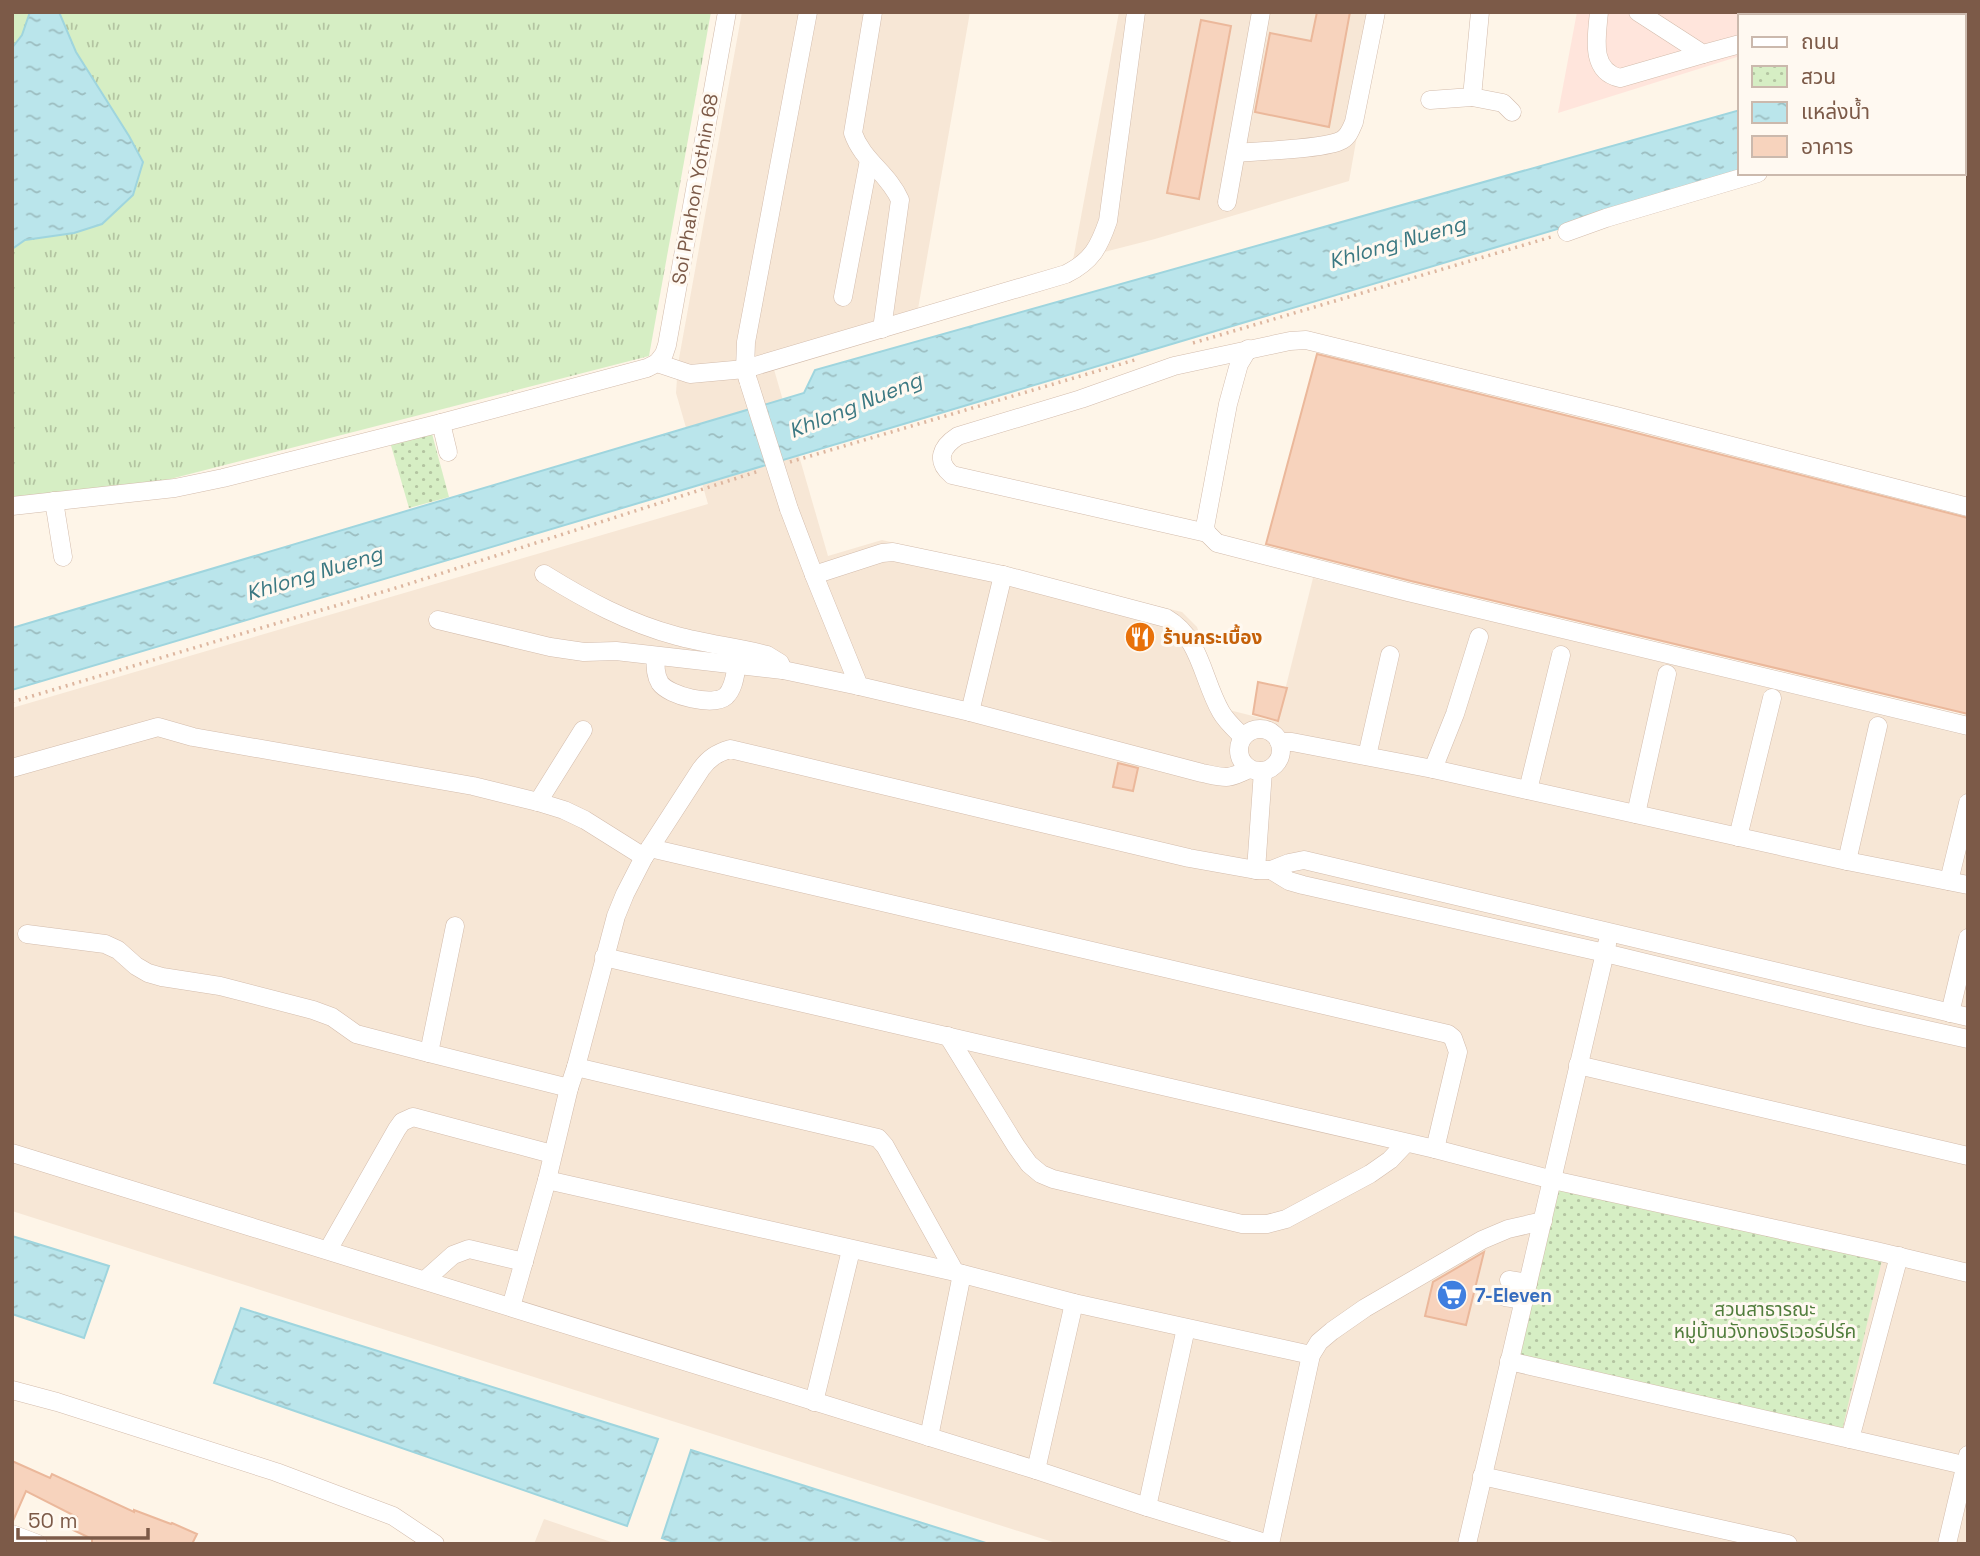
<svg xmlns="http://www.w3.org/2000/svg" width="1980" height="1556" font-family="'Space Grotesk','Noto Sans Thai',sans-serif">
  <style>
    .residential { fill: #f7e7d6 }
    .commercial { fill: #ffe5dc }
    .grass { fill: url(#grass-tufts) }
    .park { fill: url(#park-dots) }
    .water { fill: url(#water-ripples); stroke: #9fd5de; stroke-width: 2 }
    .building { fill: #f7d3bd; stroke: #ebb89b; stroke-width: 2 }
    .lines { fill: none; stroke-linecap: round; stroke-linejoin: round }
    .minor-casing { stroke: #d3bcac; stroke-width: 19 }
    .path { stroke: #ddb69f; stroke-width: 3.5; stroke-dasharray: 2 5; stroke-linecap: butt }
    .minor { stroke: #fff; stroke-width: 18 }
    .minor-bridge-casing { stroke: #d3bcac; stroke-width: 19; stroke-linecap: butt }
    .minor-bridge { stroke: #fff; stroke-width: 18 }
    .labels { text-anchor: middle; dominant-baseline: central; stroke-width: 6; stroke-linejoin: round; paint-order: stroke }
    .street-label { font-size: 19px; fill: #7c5a48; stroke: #fff9f1 }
    .food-label { font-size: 19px; font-weight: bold; fill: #c56008; stroke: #fff9f1; text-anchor: start }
    .shop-label { font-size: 19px; font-weight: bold; fill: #366cbe; stroke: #fff9f1; text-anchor: start }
    .park-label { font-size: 19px; fill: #517d3c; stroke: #fff9f1 }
    .water-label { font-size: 21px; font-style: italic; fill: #3a7882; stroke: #fff9f1 }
  </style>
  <defs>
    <pattern id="grass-tufts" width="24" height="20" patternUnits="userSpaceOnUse" patternTransform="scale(1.75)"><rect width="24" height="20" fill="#d6eec4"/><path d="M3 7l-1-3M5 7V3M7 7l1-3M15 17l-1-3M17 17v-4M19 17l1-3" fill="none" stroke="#b3c4a1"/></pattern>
    <pattern id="park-dots" width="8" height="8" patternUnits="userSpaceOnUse" patternTransform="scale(1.75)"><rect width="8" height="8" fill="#d6eec4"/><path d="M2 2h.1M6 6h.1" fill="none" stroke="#b3c4a1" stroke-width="1.8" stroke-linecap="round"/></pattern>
    <pattern id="water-ripples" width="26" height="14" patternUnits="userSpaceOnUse" patternTransform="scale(1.75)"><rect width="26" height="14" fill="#bae5eb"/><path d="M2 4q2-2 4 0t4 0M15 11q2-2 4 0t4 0" fill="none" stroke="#9cbdc0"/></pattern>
  </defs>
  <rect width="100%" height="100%" fill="#fef5e8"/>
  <g class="residential">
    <polygon points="742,12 970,12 915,326 773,366 828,556 882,540 1182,612 1197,627 1225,709 1277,722 1313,578 1968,736 1968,1544 1059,1544 12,1211 12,708 708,504 676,393 678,364"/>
    <polygon points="1119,12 1379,12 1349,181 1155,239 1073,260"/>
    <polygon points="544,1519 617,1544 534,1544"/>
  </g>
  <polygon class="commercial" points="1577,12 1879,12 1868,16 1740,16 1740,56 1558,113"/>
  <polygon class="grass" points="12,12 711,12 649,356 143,486 12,501"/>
  <g class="park">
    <polygon points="431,430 449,497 409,508 390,442"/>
    <polygon points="1556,1179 1885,1247 1841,1435 1517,1359"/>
  </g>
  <g class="water">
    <polygon points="30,12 59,12 76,52 129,136 143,162 133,195 102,224 74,233 25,240 12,249 12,48 22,35"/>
    <polygon points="1740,110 1740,173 1745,173 12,690 12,628 804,393 815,370"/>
    <polygon points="12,1236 109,1266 84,1338 12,1314"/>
    <polygon points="241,1308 658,1439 627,1526 214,1383"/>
    <polygon points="691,1450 989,1544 680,1544 662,1538"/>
  </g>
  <g class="building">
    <polygon points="1317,12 1350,12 1329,127 1255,112 1270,33 1311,41"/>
    <polygon points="1201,20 1231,26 1199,199 1167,193"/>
    <polygon points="1317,354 1613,427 1968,518 1968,714 1411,581 1266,544"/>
    <polygon points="1258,682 1287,688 1278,721 1253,714"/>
    <polygon points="1118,763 1138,768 1133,791 1113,787"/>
    <polygon points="1484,1252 1466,1325 1425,1316 1433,1282"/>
    <polygon points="12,1461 50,1478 52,1474 134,1512 134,1510 171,1524 172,1523 197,1534 192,1544 92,1544 92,1539 73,1530 77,1517 26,1491 12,1523"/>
  </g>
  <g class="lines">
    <g class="minor-casing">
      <g id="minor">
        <path d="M873,12L853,133C862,160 889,174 900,200L882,329"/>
        <path d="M1599,12C1597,35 1589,71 1620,78L1703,54"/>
        <polyline points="1638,12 1703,54 1740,44"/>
        <polyline points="1753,12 1790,15 1791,12"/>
        <polyline points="1839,16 1852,12"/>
        <polyline points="1472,97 1503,103 1512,112"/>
        <polyline points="1430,100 1472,97 1480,12"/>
        <polyline points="1964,113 1968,112"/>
        <path d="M1237,153C1258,151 1327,149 1342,140C1349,136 1351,129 1354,122L1376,12"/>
        <polyline points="1227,202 1261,12"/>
        <polyline points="1567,232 1606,218 1758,173"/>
        <polyline points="843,297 869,160"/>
        <polyline points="1248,349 1239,364 1228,404 1205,527 1207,533 1217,543 1408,592 1968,726"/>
        <polyline points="657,363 664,354 667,345 727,12"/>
        <polyline points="748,380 745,369 746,342 808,12"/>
        <polyline points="441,423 448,452"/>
        <polyline points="54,501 63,557"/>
        <path d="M12,506L175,488L223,478L441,423L647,368L657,363L690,374L745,369L1066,274C1092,261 1099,247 1108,221L1136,12"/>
        <path d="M789,509L814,575L859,686L970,712L1202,773C1226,778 1227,780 1249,769"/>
        <path d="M1207,533L952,475C935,461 941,447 958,436L1081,399L1174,366L1290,341L1306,340L1616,416L1968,507"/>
        <path d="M544,574C586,600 628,623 677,636C706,644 737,647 767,655L780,663L783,670"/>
        <path d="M814,575L882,553L893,552L1003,575L1166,618C1201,638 1202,679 1221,712C1226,721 1235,729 1243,737"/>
        <polyline points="438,620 550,647 584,652 616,651 783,670 859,686"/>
        <path d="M656,656C655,665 655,675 660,683C669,696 714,707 726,696C734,688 735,675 737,665"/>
        <polyline points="970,712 1003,575"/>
        <circle cx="1260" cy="750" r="21"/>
        <polyline points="1279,742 1292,742 1433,769 1847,861 1968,885"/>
        <polyline points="1367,756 1390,655"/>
        <polyline points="12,768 158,727 193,737 473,786 538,802 564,810 585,820 644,857"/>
        <polyline points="1433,769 1455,714 1479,637"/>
        <polyline points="1528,790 1561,655"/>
        <polyline points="538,802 583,730"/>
        <polyline points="1636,814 1667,674"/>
        <polyline points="1738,837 1772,698"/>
        <polyline points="650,848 1448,1034 1453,1038 1458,1052 1435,1149"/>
        <polyline points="1847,861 1878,726"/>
        <polyline points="1256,870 1263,771"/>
        <polyline points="1271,870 1289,881 1303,885 1605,953 1869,1017 1968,1039"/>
        <polyline points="1949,881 1968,803"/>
        <polyline points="455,926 429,1053 569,1088"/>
        <polyline points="27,934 105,944 118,950 136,966 148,973 162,977 220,986 313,1010 332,1017 356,1034 429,1053"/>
        <polyline points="604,957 1435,1149 1553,1180 1876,1251 1968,1273"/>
        <polyline points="1950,1013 1968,938"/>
        <polyline points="948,1036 1016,1146 1029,1164 1041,1174 1053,1179 1242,1224 1267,1224 1286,1219 1370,1174 1390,1160 1406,1143"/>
        <polyline points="1578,1065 1968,1156"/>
        <polyline points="576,1067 878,1138 885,1146 955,1272"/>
        <polyline points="12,1153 1036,1470 1147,1507 1269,1544"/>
        <polyline points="547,1180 955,1272 1074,1303 1311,1355"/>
        <polyline points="328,1250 397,1129 402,1122 413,1117 552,1154"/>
        <polyline points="425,1280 453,1255 469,1249 524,1262"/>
        <polyline points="1509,1280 1528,1283"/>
        <polyline points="1505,1297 1524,1300"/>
        <path d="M511,1307L547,1180L569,1088L576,1067L616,916L625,894L644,857L701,769C709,758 717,753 730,749L1189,858L1256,870H1271L1289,863L1304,860L1968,1017"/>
        <polyline points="1509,1361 1968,1466"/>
        <polyline points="12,1390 57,1402 276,1472 393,1516 435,1544"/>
        <polyline points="814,1402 851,1250"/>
        <polyline points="929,1437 962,1274"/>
        <polyline points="1850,1439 1899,1256"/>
        <polyline points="1036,1470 1074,1303"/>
        <polyline points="1482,1476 1788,1544"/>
        <polyline points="1147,1507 1186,1328"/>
        <polyline points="12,1534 38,1544"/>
        <polyline points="1270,1544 1311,1355 1319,1342 1332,1331 1365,1308 1482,1240 1508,1229 1543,1221"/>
        <polyline points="1467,1544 1607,944"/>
        <polyline points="1947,1544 1968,1455"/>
      </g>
    </g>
    <g class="path">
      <polyline points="1193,343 1551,237"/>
      <polyline points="790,462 1138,359"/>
      <polyline points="12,702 399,587 759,471"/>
    </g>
    <use href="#minor" class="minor"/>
    <g class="minor-bridge-casing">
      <polyline id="minor-bridge" points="749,383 789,509"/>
    </g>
    <use href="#minor-bridge" class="minor-bridge"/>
  </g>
  <defs>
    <g id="restaurant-disc" transform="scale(1.575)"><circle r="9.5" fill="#e8710a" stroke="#fff9f1"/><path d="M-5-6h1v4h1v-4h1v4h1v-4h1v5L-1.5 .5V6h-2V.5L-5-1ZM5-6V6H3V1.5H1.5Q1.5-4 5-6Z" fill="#fff"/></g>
    <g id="supermarket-disc" transform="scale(1.575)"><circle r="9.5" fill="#3f7fe0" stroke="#fff9f1"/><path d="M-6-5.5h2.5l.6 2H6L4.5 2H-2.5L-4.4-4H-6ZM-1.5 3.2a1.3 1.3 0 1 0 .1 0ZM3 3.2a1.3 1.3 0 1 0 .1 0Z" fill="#fff"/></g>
  </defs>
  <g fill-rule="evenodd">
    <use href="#restaurant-disc" x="1140" y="637"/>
    <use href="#supermarket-disc" x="1452" y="1295"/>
  </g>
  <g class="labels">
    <g class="street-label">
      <text transform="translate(695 189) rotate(-80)">Soi Phahon Yothin 68</text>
    </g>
    <g class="food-label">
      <text x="1163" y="637">ร้านกระเบื้อง</text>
    </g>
    <g class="shop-label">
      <text x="1475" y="1295">7-Eleven</text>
    </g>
    <g class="park-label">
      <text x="1765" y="1309">สวนสาธารณะ<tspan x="1765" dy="22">หมู่บ้านวังทองริเวอร์ปร์ค</tspan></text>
    </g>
    <g class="water-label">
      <text transform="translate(1397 242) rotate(-16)">Khlong Nueng</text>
      <text transform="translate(855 405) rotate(-22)">Khlong Nueng</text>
      <text transform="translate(314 573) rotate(-17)">Khlong Nueng</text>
    </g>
  </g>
  <rect width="1980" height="1556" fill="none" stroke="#7c5a48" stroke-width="28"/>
  <rect x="1738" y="14" width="228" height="161" fill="#fff9f1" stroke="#cbb9ad" stroke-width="2"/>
  <rect x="1752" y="37" width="35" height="10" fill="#ffffff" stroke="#cbb9ad" stroke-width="2"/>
  <text x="1801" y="49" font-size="21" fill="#7c5a48">ถนน</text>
  <rect x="1752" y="66" width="35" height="21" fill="url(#park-dots)" stroke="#cbb9ad" stroke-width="2"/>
  <text x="1801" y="84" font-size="21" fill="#7c5a48">สวน</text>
  <rect x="1752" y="102" width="35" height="21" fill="url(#water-ripples)" stroke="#cbb9ad" stroke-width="2"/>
  <text x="1801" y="119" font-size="21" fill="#7c5a48">แหล่งน้ำ</text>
  <rect x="1752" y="136" width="35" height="21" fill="#f7d3bd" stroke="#cbb9ad" stroke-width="2"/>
  <text x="1801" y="154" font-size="21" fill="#7c5a48">อาคาร</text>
  <path d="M18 1528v10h130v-10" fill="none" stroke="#7c5a48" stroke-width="3.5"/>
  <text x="28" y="1528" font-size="21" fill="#7c5a48" stroke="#fff9f1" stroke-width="5" paint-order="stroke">50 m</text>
</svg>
